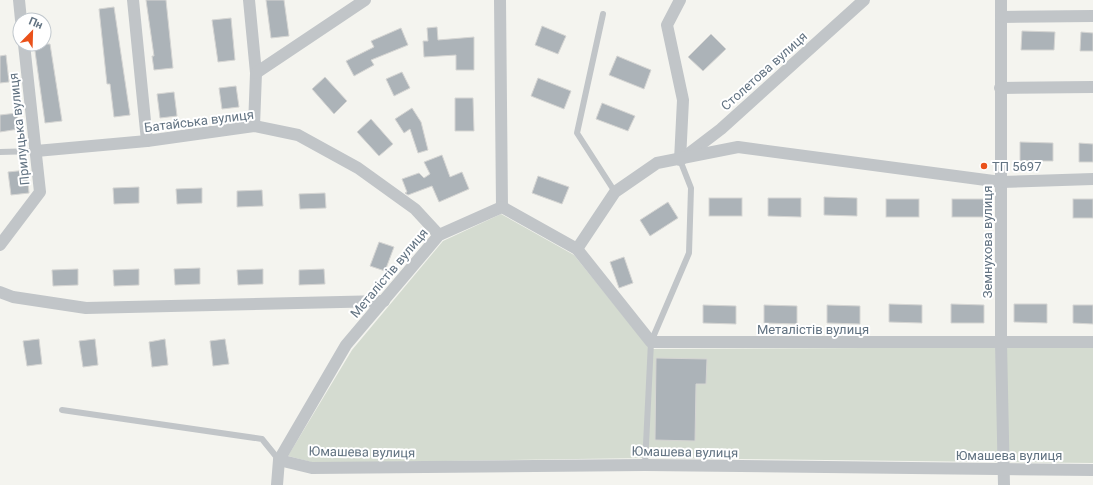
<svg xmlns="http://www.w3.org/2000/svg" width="1093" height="485" font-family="Roboto,sans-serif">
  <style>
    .green { fill: #d4dbd0 }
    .building { fill: #acb3b8; stroke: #d5d5d3 }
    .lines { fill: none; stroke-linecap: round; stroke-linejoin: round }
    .service { stroke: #c1c5c8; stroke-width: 6 }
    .minor { stroke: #c1c5c8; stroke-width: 12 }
    .poi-dot { fill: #ea511a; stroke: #fff; stroke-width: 1.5 }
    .labels { text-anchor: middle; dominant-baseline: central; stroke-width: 4; stroke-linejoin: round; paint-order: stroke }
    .street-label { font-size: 13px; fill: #627382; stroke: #fff }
    .poi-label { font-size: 13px; fill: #627382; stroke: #fff; text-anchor: start }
  </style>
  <rect width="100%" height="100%" fill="#f4f4ef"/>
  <polygon class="green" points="501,214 574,255 650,349 1093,347 1093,463 645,458 315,463 288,456 352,350 443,241"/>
  <g class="building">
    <polygon points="146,0 166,0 173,68 154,70 152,56 154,56"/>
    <polygon points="266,0 284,0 289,36 271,38"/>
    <polygon points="114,7 130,115 114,117 110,84 107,84 99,9"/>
    <polygon points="231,18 235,60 218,62 212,20"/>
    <polygon points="542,26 566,36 558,54 535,45"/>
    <polygon points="437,27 438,40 474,37 474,70 456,70 456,55 424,57 423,41 428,41 427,28"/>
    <polygon points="401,28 408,45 371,60 374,65 354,76 346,61 374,47 371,41"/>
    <polygon points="1022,31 1055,32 1054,50 1021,50"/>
    <polygon points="1081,32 1093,33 1093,51 1080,51"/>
    <polygon points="711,34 726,49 703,71 688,57"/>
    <polygon points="34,44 50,44 62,121 45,123"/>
    <polygon points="6,55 9,82 0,83 0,56"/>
    <polygon points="617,56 651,70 644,89 609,75"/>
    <polygon points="402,72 410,88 394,96 386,79"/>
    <polygon points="325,77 347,101 334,114 312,89"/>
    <polygon points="538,78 571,91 564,109 531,96"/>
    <polygon points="236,86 239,107 222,109 219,88"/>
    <polygon points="174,92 177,116 160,118 157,94"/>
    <polygon points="455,98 473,98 474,131 455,131"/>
    <polygon points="602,103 635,116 628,131 596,119"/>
    <polygon points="412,108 421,122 428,150 418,153 410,129 404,133 395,119"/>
    <polygon points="17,113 19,129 0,132 0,115"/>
    <polygon points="371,119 393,144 379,156 357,132"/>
    <polygon points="1020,142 1053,143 1053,161 1020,161"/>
    <polygon points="1079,143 1093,144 1093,162 1079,162"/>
    <polygon points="442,155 450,177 462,172 469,189 439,202 432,186 408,195 405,193 407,192 402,179 419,173 424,178 430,174 424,162"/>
    <polygon points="27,170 29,193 11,195 8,172"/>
    <polygon points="538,176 569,187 562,204 532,193"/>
    <polygon points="139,187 139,203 114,204 113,188"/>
    <polygon points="202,188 202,203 177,204 176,189"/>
    <polygon points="262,190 263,206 237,207 237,191"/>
    <polygon points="325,193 326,208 300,209 299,194"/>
    <polygon points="824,197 857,198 857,216 824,215"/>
    <rect x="709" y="198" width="33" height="18"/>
    <polygon points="768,198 801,198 801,217 768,216"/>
    <rect x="886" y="199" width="33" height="18"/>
    <rect x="952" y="199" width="33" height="18"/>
    <rect x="1073" y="199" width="20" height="19"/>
    <polygon points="668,202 678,218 650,236 640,220"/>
    <polygon points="379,242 394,247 385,271 370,266"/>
    <polygon points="624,257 633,283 619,288 610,262"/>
    <polygon points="200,268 200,284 175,285 174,269"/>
    <polygon points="78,269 78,285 53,286 52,270"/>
    <polygon points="139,269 139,285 114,286 113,270"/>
    <polygon points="263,269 263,284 238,285 237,270"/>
    <polygon points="324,269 325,284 299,285 299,270"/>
    <polygon points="889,304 922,305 922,323 889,322"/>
    <polygon points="951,304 984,305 984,323 951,323"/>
    <polygon points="1014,304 1047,304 1047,323 1014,322"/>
    <polygon points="703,305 736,306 736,324 703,323"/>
    <polygon points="764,305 797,306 797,324 764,323"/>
    <polygon points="827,305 860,306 860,324 827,323"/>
    <polygon points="1073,305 1093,305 1093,324 1073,323"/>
    <polygon points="39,339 42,364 27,366 23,341"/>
    <polygon points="95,339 98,365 83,367 79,341"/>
    <polygon points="165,339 168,365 152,367 149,342"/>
    <polygon points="225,339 229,364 213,366 210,341"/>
    <polygon points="656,358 707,359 706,384 696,384 695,441 655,440"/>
  </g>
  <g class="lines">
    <g class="service">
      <polyline points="603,14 577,133 615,192"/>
      <polyline points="0,152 36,151"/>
      <polyline points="62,410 262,439 279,460"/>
      <polyline points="645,465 651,342 689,253 691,188 680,160"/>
    </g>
    <g class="minor">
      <polyline points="19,0 21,20"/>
      <polyline points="133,0 147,141"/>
      <polyline points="249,0 256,73 254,126"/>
      <polyline points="500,0 502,207"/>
      <polyline points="1001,0 1001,343 1004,485"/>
      <polyline points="1001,17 1093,16"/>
      <polyline points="256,73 365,0"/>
      <polyline points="1000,88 1093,87"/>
      <polyline points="36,151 147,141 254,126 298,135 358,168 415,209 439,235"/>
      <polyline points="683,158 721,129 864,0"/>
      <polyline points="680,160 683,100 667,25 680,0"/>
      <polyline points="0,245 40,192 24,44"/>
      <polyline points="577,249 615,192 657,163 738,147 1001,182 1093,179"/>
      <polyline points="0,292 13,297 86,308 384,301"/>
      <polyline points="279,460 312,468 645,465 1093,470"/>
      <polyline points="277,485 279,460 346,345 439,235 502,207 577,249 651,342 1093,342"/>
    </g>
  </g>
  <circle class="poi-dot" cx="984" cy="166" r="4"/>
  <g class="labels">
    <g class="street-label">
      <text transform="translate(764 71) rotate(-42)">Столетова вулиця</text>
      <text transform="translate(199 121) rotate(-7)">Батайська вулиця</text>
      <text transform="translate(19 129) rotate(-96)">Прилуцька вулиця</text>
      <text transform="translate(987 242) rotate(-90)">Земнухова вулиця</text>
      <text transform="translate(389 273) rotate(-50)">Металістів вулиця</text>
      <text x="813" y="329">Металістів вулиця</text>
      <text transform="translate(362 452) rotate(1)">Юмашева вулиця</text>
      <text transform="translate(685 452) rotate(1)">Юмашева вулиця</text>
      <text x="1009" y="455">Юмашева вулиця</text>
    </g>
    <g class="poi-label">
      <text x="992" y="166">ТП 5697</text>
    </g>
  </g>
  <g transform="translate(32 32) rotate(23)"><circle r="19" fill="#ffffff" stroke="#c0c7cd"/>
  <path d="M0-3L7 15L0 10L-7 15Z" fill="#ea511a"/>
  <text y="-6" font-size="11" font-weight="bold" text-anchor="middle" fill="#627382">Пн</text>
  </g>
</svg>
